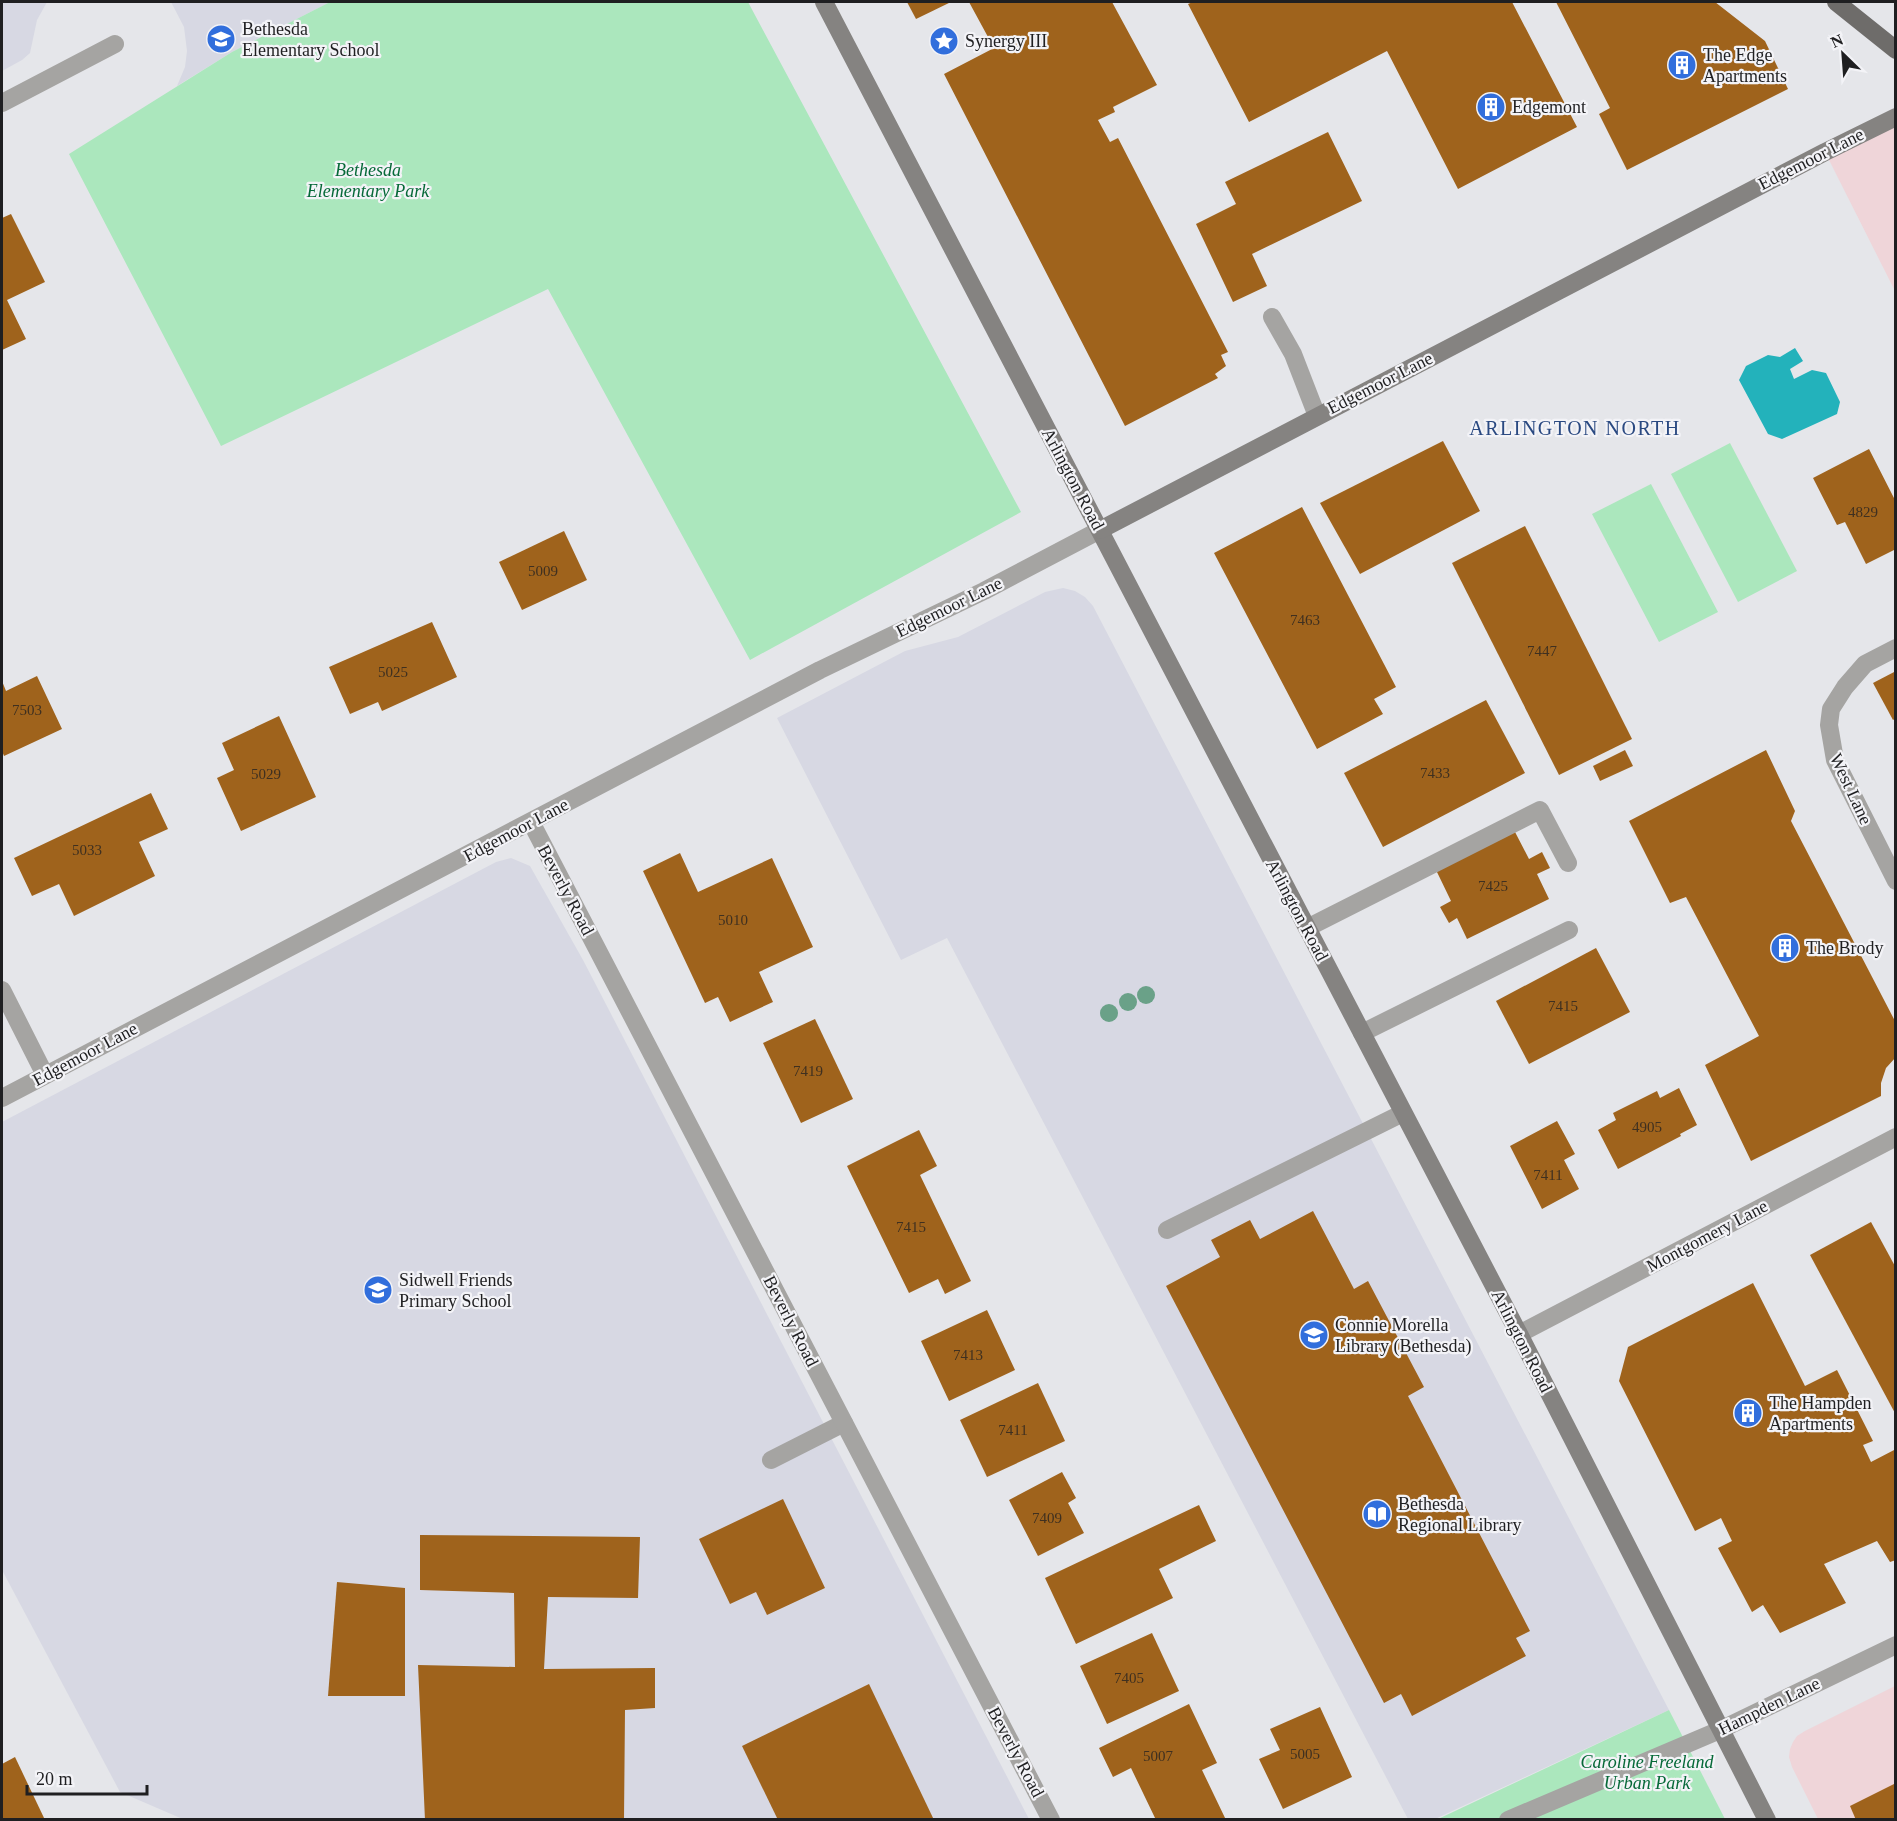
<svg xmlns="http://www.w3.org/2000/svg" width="1897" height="1821" font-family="'Times New Roman',serif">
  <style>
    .commercial { fill: #efd5d9 }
    .built { fill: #d7d8e3 }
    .green { fill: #abe7bd }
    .water { fill: #23b2bb }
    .building { fill: #9f631c }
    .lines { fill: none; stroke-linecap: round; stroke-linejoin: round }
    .lane { stroke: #a5a4a2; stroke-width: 18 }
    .street { stroke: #a5a4a2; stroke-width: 18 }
    .secondary { stroke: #858381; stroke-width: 18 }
    .primary { stroke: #6e6c6a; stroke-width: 18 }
    .tree { fill: #6aa188 }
    .labels { text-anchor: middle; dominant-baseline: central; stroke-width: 4.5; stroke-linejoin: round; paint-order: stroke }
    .number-label { font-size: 15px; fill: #3f3020 }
    .poi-label { font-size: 18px; fill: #1f1f21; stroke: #f3f3f7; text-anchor: start }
    .street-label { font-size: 18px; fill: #1f1f21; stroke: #f3f3f7 }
    .park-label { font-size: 18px; font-style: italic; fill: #066938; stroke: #f3f3f7 }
    .neighbourhood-label { font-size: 20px; letter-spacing: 1.5px; fill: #2a4981; stroke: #f3f3f7 }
  </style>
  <rect width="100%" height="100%" fill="#e5e6ea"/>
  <g class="commercial">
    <polygon points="1895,117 1895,291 1825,152"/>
    <polygon points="1895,1686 1895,1819 1818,1819 1792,1767 1789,1757 1790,1749 1793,1742 1797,1736 1805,1731"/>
  </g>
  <g class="built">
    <polygon points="2,2 47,2 37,20 30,53 22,60 2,71"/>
    <polygon points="171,2 330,2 232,52 177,86 185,67 187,51 184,27"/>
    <polygon points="1063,588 1075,591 1085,597 1093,606 1669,1710 1435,1819 1408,1819 947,938 901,960 777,718 905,651 958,637 1045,592"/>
    <polygon points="511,858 530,866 583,960 1029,1819 185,1820 120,1792 2,1570 2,1122 496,862"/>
  </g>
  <g class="green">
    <polygon points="330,2 748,2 1021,512 750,660 548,289 221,446 69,154 232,52"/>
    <polygon points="1730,443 1797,571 1738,602 1671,474"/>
    <polygon points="1651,484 1718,612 1659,642 1592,514"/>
    <polygon points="1669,1710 1725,1819 1436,1820"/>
  </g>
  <polygon class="water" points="1795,348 1803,361 1790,369 1794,379 1812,370 1826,373 1840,402 1837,414 1782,439 1768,434 1739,380 1746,366 1768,355 1780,357"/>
  <g class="building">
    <polygon points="907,2 951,2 916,19"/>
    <polygon points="969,2 1112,2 1157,85 1113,107 1115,112 1098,120 1110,142 1118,138 1228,352 1221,355 1226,366 1215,374 1218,378 1125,426 944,74 994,48"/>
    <polygon points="1193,2 1512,2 1577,127 1458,189 1387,51 1249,122 1188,4"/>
    <polygon points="1556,2 1715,2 1765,41 1788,89 1627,170 1599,114 1610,108"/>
    <polygon points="1328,132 1362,201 1252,254 1267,286 1233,302 1196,224 1236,204 1225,182"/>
    <polygon points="11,214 45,282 7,300 26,339 2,350 2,218"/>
    <polygon points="1443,441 1480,511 1360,574 1320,503"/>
    <polygon points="1869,449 1896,502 1896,549 1866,564 1845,522 1837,525 1813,478"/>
    <polygon points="1302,507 1396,687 1374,699 1383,714 1317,749 1214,553"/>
    <polygon points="1525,526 1632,739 1559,775 1452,563"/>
    <polygon points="564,531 587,580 522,610 499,562"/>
    <polygon points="432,622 457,677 382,711 378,702 350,714 329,667"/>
    <polygon points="1896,671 1896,718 1893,720 1873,683"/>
    <polygon points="37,676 62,729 4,756 2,751 2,681 6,691"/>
    <polygon points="1486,700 1525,773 1383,847 1344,773"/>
    <polygon points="279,716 316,797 241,831 217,778 234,770 222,743"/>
    <polygon points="1625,750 1633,766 1600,781 1593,766"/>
    <polygon points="1766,750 1795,811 1791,821 1896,1023 1896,1057 1886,1068 1881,1083 1881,1096 1751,1161 1705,1065 1759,1036 1686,897 1670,903 1629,821"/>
    <polygon points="151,793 168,829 139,842 155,876 74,916 59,884 32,896 14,858"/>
    <polygon points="1515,832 1529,859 1542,852 1550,868 1537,874 1549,899 1467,939 1457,918 1449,923 1440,907 1451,901 1436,870"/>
    <polygon points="680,853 698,892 772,858 813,947 759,972 773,1002 730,1022 718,997 705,1003 643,871"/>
    <polygon points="1596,948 1630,1012 1529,1064 1496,1001"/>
    <polygon points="815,1019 853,1099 801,1123 763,1043"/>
    <polygon points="1679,1088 1697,1125 1680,1134 1681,1136 1618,1169 1598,1130 1616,1120 1613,1113 1657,1091 1660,1098"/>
    <polygon points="1557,1121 1575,1154 1564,1160 1579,1189 1542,1209 1510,1146"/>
    <polygon points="919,1130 937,1166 920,1175 971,1281 945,1294 938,1279 909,1293 847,1166"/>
    <polygon points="1313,1211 1354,1289 1368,1281 1424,1387 1408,1396 1530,1631 1516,1638 1526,1656 1412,1716 1401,1694 1384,1703 1166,1286 1220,1257 1211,1240 1250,1220 1260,1239"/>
    <polygon points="1871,1222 1896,1268 1896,1415 1810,1255"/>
    <polygon points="1753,1283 1805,1386 1837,1370 1873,1441 1863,1445 1871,1462 1896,1449 1896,1560 1890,1562 1877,1541 1824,1564 1846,1603 1780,1633 1763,1605 1752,1612 1718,1548 1732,1541 1721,1518 1695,1531 1619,1381 1628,1347"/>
    <polygon points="987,1310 1015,1370 949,1401 921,1341"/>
    <polygon points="1038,1383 1065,1441 987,1477 960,1420"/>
    <polygon points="1062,1472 1076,1498 1068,1503 1084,1533 1038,1556 1009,1500"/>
    <polygon points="783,1499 825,1588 767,1615 756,1592 730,1604 699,1539"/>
    <polygon points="1199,1505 1216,1541 1159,1569 1173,1598 1076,1644 1045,1578"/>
    <polygon points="420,1535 640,1537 638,1598 548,1597 544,1669 655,1668 655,1708 625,1710 624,1820 425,1820 418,1665 515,1667 514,1593 420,1590"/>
    <polygon points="337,1582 405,1588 405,1696 328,1696"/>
    <polygon points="1152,1633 1179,1691 1107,1724 1080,1666"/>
    <polygon points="869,1684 934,1820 778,1820 742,1746"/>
    <polygon points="1189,1704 1217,1763 1202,1770 1226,1820 1156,1820 1131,1768 1113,1777 1099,1748"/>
    <polygon points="1320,1707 1352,1777 1283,1809 1259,1759 1280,1750 1270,1729"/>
    <polygon points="15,1757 45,1820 2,1820 2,1764"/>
    <polygon points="1896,1783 1896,1820 1856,1820 1850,1806"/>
  </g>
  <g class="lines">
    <g class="lane">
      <polyline points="1272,317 1293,354 1317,416"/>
      <polyline points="1307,928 1540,810 1568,863"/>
      <polyline points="1362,1033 1569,930"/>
      <polyline points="1167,1230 1403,1113"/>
      <polyline points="771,1460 844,1423"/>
    </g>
    <g class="street">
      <polyline points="2,103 115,44"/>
      <polyline points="1896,648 1865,664 1845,687 1831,709 1829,725 1835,760 1896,881"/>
      <polyline points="531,822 1051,1820"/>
      <polyline points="2,990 45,1075"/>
      <polyline points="2,1098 820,670 984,591 1100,530"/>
      <polyline points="1519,1334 1896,1137"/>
      <polyline points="1508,1820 1720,1730 1896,1645"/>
    </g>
    <g class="secondary">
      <polyline points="824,2 1519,1334 1767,1820"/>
      <polyline points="1100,530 1825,152 1896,117"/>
    </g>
    <polyline class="primary" points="1836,2 1896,50"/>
  </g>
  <g class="tree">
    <circle cx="1146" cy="995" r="9"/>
    <circle cx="1128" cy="1002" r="9"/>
    <circle cx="1109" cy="1013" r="9"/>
  </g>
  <defs>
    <g id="school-disc" transform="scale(1.5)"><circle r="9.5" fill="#316edc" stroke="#f3f3f7"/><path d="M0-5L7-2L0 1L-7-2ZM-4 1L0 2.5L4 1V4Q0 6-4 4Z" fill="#fff"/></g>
    <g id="sight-disc" transform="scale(1.5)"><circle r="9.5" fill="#316edc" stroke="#f3f3f7"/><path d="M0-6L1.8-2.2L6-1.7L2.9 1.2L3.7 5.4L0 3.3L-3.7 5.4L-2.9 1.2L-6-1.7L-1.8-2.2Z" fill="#fff"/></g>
    <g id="building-disc" transform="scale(1.5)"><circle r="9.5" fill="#316edc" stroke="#f3f3f7"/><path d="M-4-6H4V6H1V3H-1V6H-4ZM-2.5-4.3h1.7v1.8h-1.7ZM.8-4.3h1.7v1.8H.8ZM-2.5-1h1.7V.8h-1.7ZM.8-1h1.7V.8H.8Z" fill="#fff"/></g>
    <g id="library-disc" transform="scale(1.5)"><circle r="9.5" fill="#316edc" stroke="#f3f3f7"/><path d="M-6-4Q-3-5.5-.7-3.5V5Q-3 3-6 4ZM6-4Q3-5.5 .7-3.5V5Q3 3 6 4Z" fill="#fff"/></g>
  </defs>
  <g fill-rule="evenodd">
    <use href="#school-disc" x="221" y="39"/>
    <use href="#sight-disc" x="944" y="41"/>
    <use href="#building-disc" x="1682" y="65"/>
    <use href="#building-disc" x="1491" y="107"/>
    <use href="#building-disc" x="1785" y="948"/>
    <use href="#school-disc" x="378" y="1290"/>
    <use href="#school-disc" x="1314" y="1335"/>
    <use href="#building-disc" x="1748" y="1413"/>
    <use href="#library-disc" x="1377" y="1514"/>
  </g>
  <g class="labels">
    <g class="number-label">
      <text x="1863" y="512">4829</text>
      <text x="543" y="571">5009</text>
      <text x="1305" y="620">7463</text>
      <text x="1542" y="651">7447</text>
      <text x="393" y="672">5025</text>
      <text x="27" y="710">7503</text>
      <text x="1435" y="773">7433</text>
      <text x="266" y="774">5029</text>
      <text x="87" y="850">5033</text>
      <text x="1493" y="886">7425</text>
      <text x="733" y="920">5010</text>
      <text x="1563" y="1006">7415</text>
      <text x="808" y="1071">7419</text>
      <text x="1647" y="1127">4905</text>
      <text x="1548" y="1175">7411</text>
      <text x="911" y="1227">7415</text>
      <text x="968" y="1355">7413</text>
      <text x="1013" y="1430">7411</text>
      <text x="1047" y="1518">7409</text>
      <text x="1129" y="1678">7405</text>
      <text x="1305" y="1754">5005</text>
      <text x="1158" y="1756">5007</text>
    </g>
    <g class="poi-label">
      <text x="242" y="29">Bethesda<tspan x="242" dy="21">Elementary School</tspan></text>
      <text x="965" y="41">Synergy III</text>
      <text x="1703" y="55">The Edge<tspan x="1703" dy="21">Apartments</tspan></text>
      <text x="1512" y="107">Edgemont</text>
      <text x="1806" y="948">The Brody</text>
      <text x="399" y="1280">Sidwell Friends<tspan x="399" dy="21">Primary School</tspan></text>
      <text x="1335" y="1325">Connie Morella<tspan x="1335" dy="21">Library (Bethesda)</tspan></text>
      <text x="1769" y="1403">The Hampden<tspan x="1769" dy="21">Apartments</tspan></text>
      <text x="1398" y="1504">Bethesda<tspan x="1398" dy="21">Regional Library</tspan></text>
    </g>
    <g class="street-label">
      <text transform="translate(1811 159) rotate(-27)">Edgemoor Lane</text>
      <text transform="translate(1380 383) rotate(-27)">Edgemoor Lane</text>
      <text transform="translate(1073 479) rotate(62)">Arlington Road</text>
      <text transform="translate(949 607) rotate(-26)">Edgemoor Lane</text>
      <text transform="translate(1851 789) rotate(65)">West Lane</text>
      <text transform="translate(516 830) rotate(-28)">Edgemoor Lane</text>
      <text transform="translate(566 890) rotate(62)">Beverly Road</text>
      <text transform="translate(1297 910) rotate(62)">Arlington Road</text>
      <text transform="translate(85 1054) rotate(-28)">Edgemoor Lane</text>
      <text transform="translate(1707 1236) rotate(-28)">Montgomery Lane</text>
      <text transform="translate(791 1321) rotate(63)">Beverly Road</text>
      <text transform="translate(1522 1341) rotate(63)">Arlington Road</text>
      <text transform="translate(1769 1706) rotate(-26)">Hampden Lane</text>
      <text transform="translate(1016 1752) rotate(62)">Beverly Road</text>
    </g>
    <g class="park-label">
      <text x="368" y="170">Bethesda<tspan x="368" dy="21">Elementary Park</tspan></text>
      <text x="1647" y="1762">Caroline Freeland<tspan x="1647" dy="21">Urban Park</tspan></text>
    </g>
    <g class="neighbourhood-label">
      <text x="1575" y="428">ARLINGTON NORTH</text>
    </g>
  </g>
  <rect width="1897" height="1821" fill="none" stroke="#1f1f21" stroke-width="6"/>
  <g transform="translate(1843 54) rotate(335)" stroke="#f3f3f7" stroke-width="4.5" paint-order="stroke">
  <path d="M0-4.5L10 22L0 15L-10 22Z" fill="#1f1f21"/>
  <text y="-9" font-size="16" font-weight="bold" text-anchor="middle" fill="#1f1f21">N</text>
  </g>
  <path d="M27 1785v9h120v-9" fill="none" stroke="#1f1f21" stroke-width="3"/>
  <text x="36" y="1785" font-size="18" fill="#1f1f21" stroke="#f3f3f7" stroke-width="4.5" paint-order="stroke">20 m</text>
</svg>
